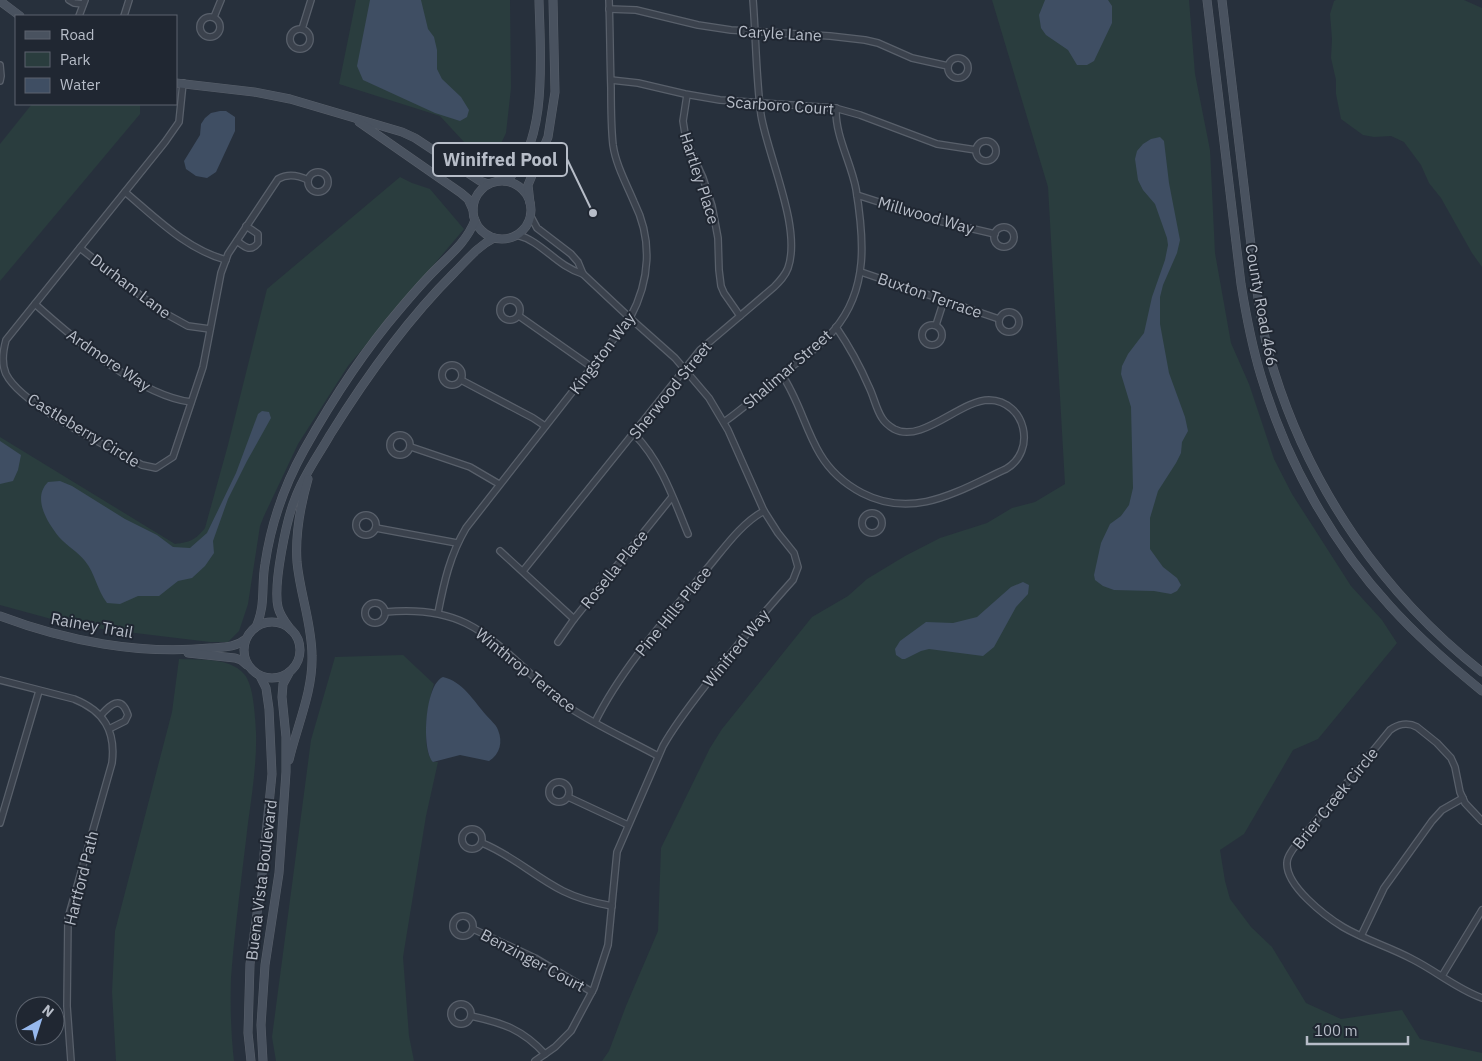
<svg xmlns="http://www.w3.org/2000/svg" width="1482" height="1061" font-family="'IBM Plex Sans',sans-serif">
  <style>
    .green { fill: #2a3d3e }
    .water { fill: #3f4e63 }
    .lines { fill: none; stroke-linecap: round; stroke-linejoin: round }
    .street-casing { stroke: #59606b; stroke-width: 8 }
    .secondary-casing { stroke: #59606b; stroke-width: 9 }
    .street { stroke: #3b424d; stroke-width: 5.5 }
    .secondary { stroke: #49525f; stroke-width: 8 }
    .labels { text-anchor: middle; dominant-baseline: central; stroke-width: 4; stroke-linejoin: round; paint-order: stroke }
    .street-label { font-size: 16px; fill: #b7bdc8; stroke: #202732 }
    .leader { fill: none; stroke: #b7bdc8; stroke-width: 2 }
    .callout-dot { fill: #b7bdc8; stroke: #202732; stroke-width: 2 }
    .callout { fill: #202732; stroke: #b7bdc8; stroke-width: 2 }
    .callout-label { font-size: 18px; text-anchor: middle; font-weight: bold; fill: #b7bdc8 }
  </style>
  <rect width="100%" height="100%" fill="#27303c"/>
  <g class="green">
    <polygon points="356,0 510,0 511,88 506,133 495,156 464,142 440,116 339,84"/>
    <polygon points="992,0 1189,0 1195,74 1210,150 1215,253 1231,343 1249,384 1274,459 1292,494 1351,586 1382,620 1397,643 1318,739 1293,750 1244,834 1220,850 1225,881 1230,899 1251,927 1272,947 1306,1003 1341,1019 1402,1010 1420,1039 1482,1053 1482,1061 602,1061 609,1051 626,1006 658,931 661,848 710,748 722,729 812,617 848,596 867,579 905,556 940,538 987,523 1012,508 1035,502 1065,484 1048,187"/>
    <polygon points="1336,0 1464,0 1482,8 1482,267 1472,253 1441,198 1429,183 1421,165 1404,142 1391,136 1374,137 1363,135 1341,119 1336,94 1336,80 1331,58 1332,39 1330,14 1334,1"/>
    <polygon points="32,104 140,104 140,114 0,281 0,144"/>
    <path d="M400,177L412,183L430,189L464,229L348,366L298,444L264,516L260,526L248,604L239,631L228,642H210L77,626L0,605V437L175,544C191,542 195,540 205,528L228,445L267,289Z"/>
    <path d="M403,655L434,684C428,701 420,748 433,762H438L426,816L403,957L409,1036L414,1061H276L272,1037L311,740L335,657Z"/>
    <path d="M179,659C199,660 230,657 244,674C254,685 255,717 256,732C257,762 252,794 248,823C242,875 235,926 231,978C230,1005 231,1034 234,1061H116L112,992L115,931L172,712Z"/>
  </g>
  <g class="water">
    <polygon points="370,0 421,0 428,29 434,37 437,50 437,69 442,79 461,97 469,110 467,117 460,121 435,113 363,80 357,66"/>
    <polygon points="1045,0 1108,0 1112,6 1112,23 1094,61 1087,65 1077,65 1068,50 1046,35 1041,28 1039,15"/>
    <polygon points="220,111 226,111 235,117 235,131 216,172 207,178 196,176 186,169 184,161 200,135 201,124 205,118 211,113"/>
    <polygon points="1160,137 1164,141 1169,183 1180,240 1177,253 1163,285 1160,297 1160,324 1169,373 1185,417 1188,431 1182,442 1181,453 1176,463 1158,491 1150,518 1150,549 1163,567 1177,578 1181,585 1177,591 1171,594 1154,591 1114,590 1103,586 1095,580 1094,575 1101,543 1110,524 1121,516 1129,505 1133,488 1131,407 1121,374 1122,366 1128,354 1144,333 1152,297 1165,260 1168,245 1167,238 1155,204 1143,190 1138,180 1135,159 1137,151 1143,144 1151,139"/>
    <path d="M262,411L269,412L271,418L247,461L228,499L213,541L214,553L205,566L192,578L178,581L159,596H138L120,604L107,603C97,590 95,573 85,561C78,552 67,546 59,537C47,522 32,498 48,482L60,481L72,486L125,519L157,535L173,547L190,548L207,533L236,473L258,414Z"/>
    <polygon points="0,441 21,455 18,470 13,481 0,484"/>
    <polygon points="1023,582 1029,585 1028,594 1016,607 994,647 983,656 929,649 921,651 905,659 902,659 896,655 895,649 900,641 926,622 953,623 977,617 1011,587"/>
    <path d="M443,677C462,681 474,701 486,715C490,720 496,724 498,730C503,742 500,754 489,761L460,755L433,762C421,749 425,684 443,677Z"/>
  </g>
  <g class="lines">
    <g class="street-casing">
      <g id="street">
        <polyline points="69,0 74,3 83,4"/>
        <polyline points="609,9 636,10 698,25 731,30 830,36 865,40 878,43 912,58 948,66"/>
        <polyline points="79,16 85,0"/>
        <polyline points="124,16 129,0"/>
        <circle cx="210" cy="27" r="10"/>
        <polyline points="214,17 221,0"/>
        <circle cx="300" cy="39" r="10"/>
        <polyline points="302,29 311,0"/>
        <circle cx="958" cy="68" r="10"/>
        <polyline points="0,65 1,76 0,81"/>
        <polyline points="611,80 638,83 685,94 720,100 835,108 860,115 937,144 976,150"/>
        <path d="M183,83L179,122L165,142L6,340C3,351 1,363 6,374C22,406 109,447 142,465L156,468L173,457L203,367L221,273L228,254L278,179C288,173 298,175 308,180"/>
        <polyline points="687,95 683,121 686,140 703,178 712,206 718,238 719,270 721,286 724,293 740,316"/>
        <circle cx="986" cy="151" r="10"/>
        <circle cx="318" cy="182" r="10"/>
        <path d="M125,192C156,218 186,249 226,260"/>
        <polyline points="857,195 935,220 995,234"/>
        <path d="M530,215L537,228L571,254L578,262L583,274L630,318L675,358L709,398L728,430L764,511L778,533L794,553L798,567L793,580C765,611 738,644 712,677C695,699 677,721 663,746L617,852L608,945L594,988L571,1031L555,1047L535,1061"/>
        <circle cx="1004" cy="237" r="10"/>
        <path d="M517,235C542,241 556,266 583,274"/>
        <path d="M237,241C244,246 250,253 258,243V234L246,226"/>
        <polyline points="80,248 159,310 188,326 210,329"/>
        <polyline points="861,272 999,319"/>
        <circle cx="510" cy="310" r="10"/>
        <path d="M35,304C73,338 140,396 191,402"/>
        <circle cx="1009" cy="322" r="10"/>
        <polyline points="519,316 593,368"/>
        <circle cx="932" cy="335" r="10"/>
        <polyline points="936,325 944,300"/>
        <circle cx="452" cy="375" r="10"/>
        <path d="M782,375C799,400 805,429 820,454C830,471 845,484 862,493C914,520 958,491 1006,469C1037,451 1026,401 989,400C960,400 922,444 894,429C889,426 885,423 882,418C876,409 874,397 869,387C860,366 849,346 836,327"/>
        <polyline points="461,380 533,418 545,426"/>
        <path d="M724,422C747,406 767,387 789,369C804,357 822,345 834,330C869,289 864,238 856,189C851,162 835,136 836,108"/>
        <path d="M634,434C661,461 674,500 688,534"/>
        <circle cx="400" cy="445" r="10"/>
        <polyline points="411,447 470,467 499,484"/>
        <circle cx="872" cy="523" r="10"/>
        <circle cx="366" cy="525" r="10"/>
        <polyline points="376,528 457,543"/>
        <polyline points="500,551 574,619"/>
        <path d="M523,571L700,350L774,287C780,281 785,276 788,268C802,228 768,157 761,115C756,77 756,38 753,0"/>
        <circle cx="375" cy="613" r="10"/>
        <path d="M385,612C458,605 483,630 533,676C544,686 555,698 567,706C595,725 629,740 658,756"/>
        <path d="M438,613C444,582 450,555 466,528L630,318C650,281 653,240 634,202C626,183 616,165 613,145C611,126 611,107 611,88C610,58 610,29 609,0"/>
        <polyline points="558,642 574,619 672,497"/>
        <path d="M0,680L74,699C104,711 116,731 112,763L68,918L67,1006L71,1061"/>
        <path d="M101,715C110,705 121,694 128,715L125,721L109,729"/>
        <path d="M595,722C621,669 668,616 705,571C723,550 740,524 764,511"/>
        <circle cx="559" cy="792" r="10"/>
        <polyline points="568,797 628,825"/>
        <path d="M1482,821L1465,803L1460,792L1455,767L1451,758L1437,743L1417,727C1408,722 1398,724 1390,730L1293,849C1290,854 1287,857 1287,863C1286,886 1325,916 1343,927C1365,940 1390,947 1412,959C1436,971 1457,989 1482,998"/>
        <polyline points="0,823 39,691"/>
        <circle cx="472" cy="839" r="10"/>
        <path d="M482,843C512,855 535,877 563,891C579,899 595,903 612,906"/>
        <circle cx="463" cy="926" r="10"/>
        <polyline points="473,929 535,958 592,992"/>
        <polyline points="1361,936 1384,888 1432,821 1442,810 1463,798"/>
        <polyline points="1442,976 1482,910"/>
        <circle cx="461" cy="1014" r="10"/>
        <path d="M471,1016C503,1023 522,1029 545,1054"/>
      </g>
    </g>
    <g class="secondary-casing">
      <g id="secondary">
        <path d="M1207,0L1241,284C1246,315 1252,346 1261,376C1286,460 1331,542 1390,606C1418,637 1450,665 1482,691"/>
        <path d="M1222,0L1255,279C1260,310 1264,341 1274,371C1311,490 1384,595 1482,672"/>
        <polyline points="0,1 20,16"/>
        <polyline points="176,83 254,92 290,99 402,132 415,138 480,181 488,184"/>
        <polyline points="359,122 461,193 468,199 473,210"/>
        <path d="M505,181C550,148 540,50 539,0"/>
        <circle cx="502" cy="210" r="29"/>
        <polyline points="530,203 528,185 548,137 555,92 553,0"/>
        <path d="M0,616C66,641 140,655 210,648C223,647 235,648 246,639"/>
        <circle cx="272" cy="650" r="28"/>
        <path d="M256,627C266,605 261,586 265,564C271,523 284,486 304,450C332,400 363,352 400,309C411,296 423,282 435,270C451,254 467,241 475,220"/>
        <path d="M291,630C286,623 280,616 278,607C273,585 286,521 295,499C303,476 318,456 330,435C366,377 406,321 454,273C467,260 478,246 494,238"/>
        <polyline points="188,653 235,658 241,660 247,665"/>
        <path d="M289,760C297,726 313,691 312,656C312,624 300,594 297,562C295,533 300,507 308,479"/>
        <polyline points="251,1061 248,1033 250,964 261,885 272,774 269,709 266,688 260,676"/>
        <polyline points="263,1061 261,1025 265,965 279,873 286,772 286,737 282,697 283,684 289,673"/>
      </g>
    </g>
    <use href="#street" class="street"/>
    <use href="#secondary" class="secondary"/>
  </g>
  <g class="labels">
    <g class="street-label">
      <text transform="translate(780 33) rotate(3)">Caryle Lane</text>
      <text transform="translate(780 105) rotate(4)">Scarboro Court</text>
      <text transform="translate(700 178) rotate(72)">Hartley Place</text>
      <text transform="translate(926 215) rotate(16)">Millwood Way</text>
      <text transform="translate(131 286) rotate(37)">Durham Lane</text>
      <text transform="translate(930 295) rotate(19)">Buxton Terrace</text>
      <text transform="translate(1262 305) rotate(80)">County Road 466</text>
      <text transform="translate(602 353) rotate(-53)">Kingston Way</text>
      <text transform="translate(109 360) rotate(34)">Ardmore Way</text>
      <text transform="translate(787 369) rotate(-41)">Shalimar Street</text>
      <text transform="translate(670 390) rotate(-51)">Sherwood Street</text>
      <text transform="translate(84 430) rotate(31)">Castleberry Circle</text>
      <text transform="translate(614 569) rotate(-51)">Rosella Place</text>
      <text transform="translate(673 611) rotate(-51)">Pine Hills Place</text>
      <text transform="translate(92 625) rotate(10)">Rainey Trail</text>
      <text transform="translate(736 648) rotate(-51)">Winifred Way</text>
      <text transform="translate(526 670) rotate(39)">Winthrop Terrace</text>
      <text transform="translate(1335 798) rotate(-51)">Brier Creek Circle</text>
      <text transform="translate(81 878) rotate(-76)">Hartford Path</text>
      <text transform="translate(261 880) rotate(-83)">Buena Vista Boulevard</text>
      <text transform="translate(533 960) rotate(28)">Benzinger Court</text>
    </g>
  </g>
  <path class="leader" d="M593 213L567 159"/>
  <circle class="callout-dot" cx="593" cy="213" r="5"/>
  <rect class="callout" x="433" y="143" width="134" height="33" rx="5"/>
  <g class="callout-label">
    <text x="500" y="166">Winifred Pool</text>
  </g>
  <rect x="15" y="15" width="162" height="90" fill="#202732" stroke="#5c636e"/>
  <rect x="25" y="31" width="25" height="8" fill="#49525f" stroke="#5c636e"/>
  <text x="60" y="40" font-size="15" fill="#b7bdc8">Road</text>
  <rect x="25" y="52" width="25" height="15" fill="#2a3d3e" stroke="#5c636e"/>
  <text x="60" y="65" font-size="15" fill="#b7bdc8">Park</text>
  <rect x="25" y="78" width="25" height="15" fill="#3f4e63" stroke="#5c636e"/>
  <text x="60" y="90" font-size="15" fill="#b7bdc8">Water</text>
  <g transform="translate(40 1021) rotate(39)"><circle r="24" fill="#202732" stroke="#5c636e"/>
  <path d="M0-4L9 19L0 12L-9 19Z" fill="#96b8ed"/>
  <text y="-8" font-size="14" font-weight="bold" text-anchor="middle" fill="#b7bdc8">N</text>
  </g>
  <path d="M1307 1036v8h101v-8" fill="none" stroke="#b7bdc8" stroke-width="2.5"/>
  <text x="1314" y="1036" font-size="15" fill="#b7bdc8" stroke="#202732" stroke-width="4" paint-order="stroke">100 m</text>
</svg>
